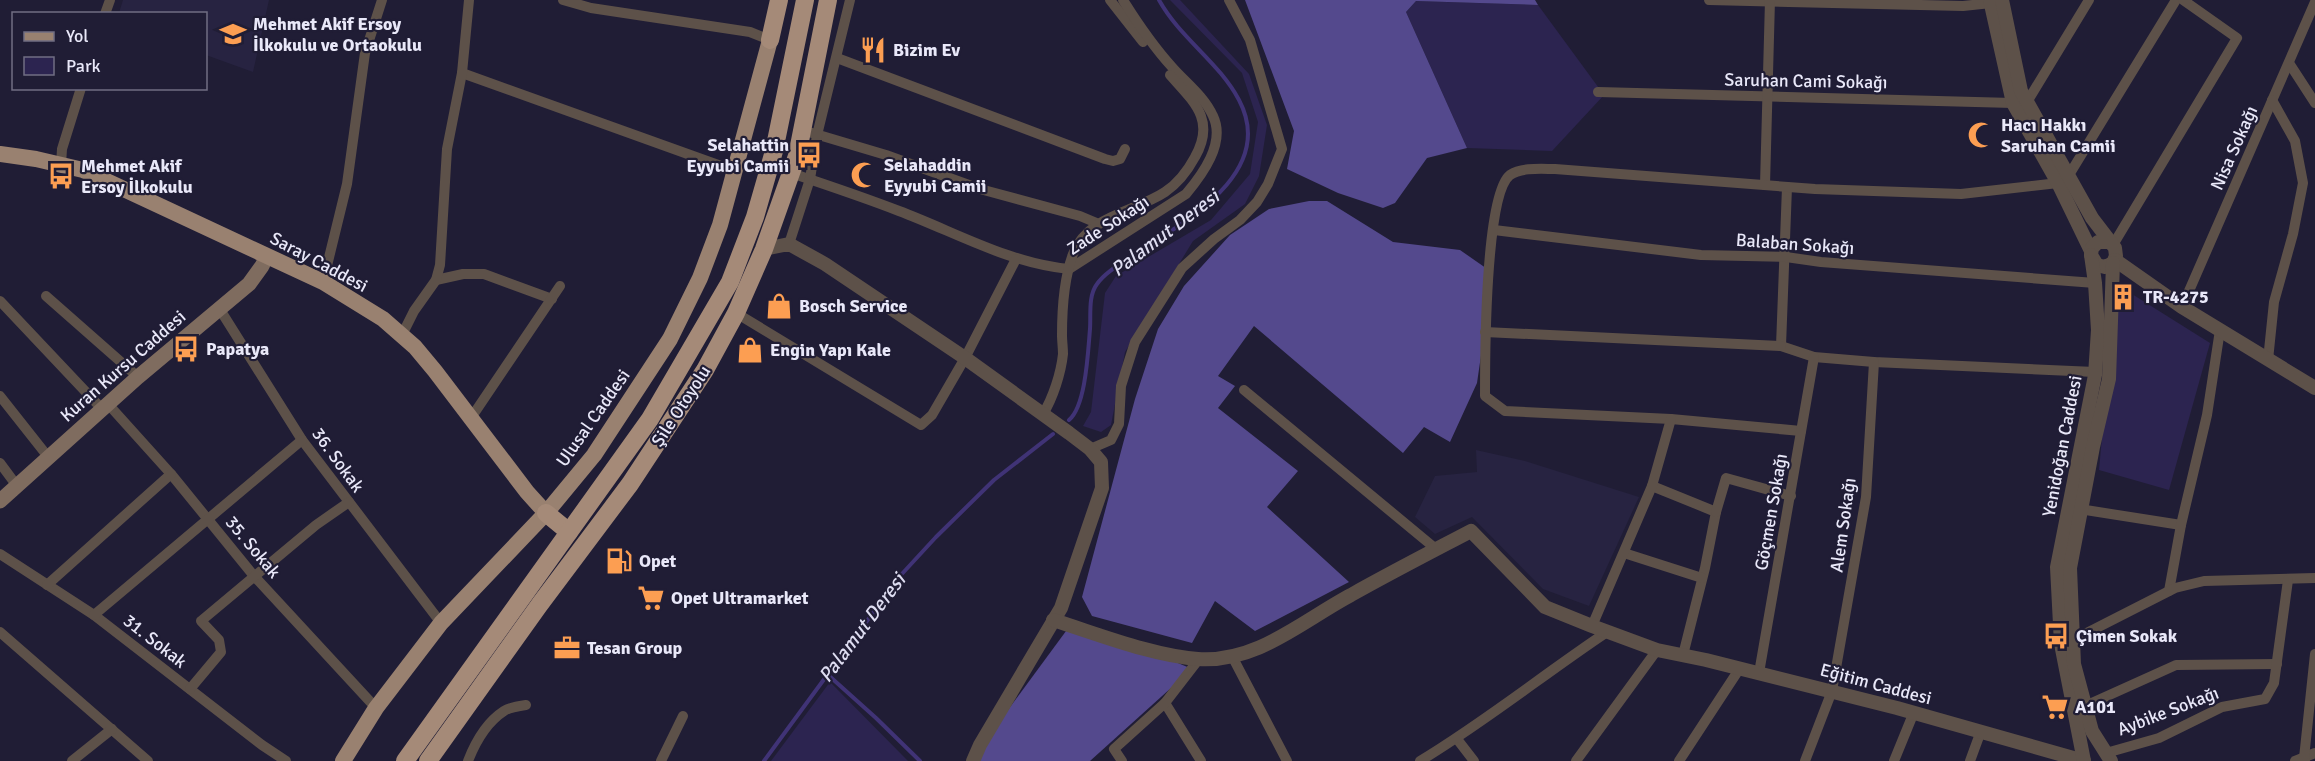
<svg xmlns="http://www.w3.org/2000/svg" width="2315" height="761" font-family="Signika,sans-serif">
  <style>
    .built { fill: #272341 }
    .green { fill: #2c2450 }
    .forest { fill: #54498d }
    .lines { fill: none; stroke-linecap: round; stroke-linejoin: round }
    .stream { stroke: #403376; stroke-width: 4 }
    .minor { stroke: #5d5149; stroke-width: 10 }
    .tertiary { stroke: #5d5149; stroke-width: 14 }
    .secondary { stroke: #7f6c5f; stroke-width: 15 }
    .primary { stroke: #998170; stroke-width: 16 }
    .trunk { stroke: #a58a78; stroke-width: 18 }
    .labels { text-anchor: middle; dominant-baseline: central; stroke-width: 4.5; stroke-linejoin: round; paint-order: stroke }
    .poi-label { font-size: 18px; font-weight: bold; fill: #e9e8f9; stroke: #201d35; text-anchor: start }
    .street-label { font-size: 18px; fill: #e9e8f9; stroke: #201d35 }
    .water-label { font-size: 20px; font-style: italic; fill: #deddf1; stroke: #201d35 }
  </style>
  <rect width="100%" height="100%" fill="#201d35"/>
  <g class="built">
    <polygon points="123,0 269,0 253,72 206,55 206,14 119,13"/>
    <polygon points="1476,450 1525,461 1639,497 1589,606 1543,589 1472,517 1435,534 1415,517 1435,476 1477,472"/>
  </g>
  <g class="green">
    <polygon points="1170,0 1180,0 1249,74 1267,125 1259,176 1245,204 1193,241 1125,352 1111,425 1101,432 1083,426 1091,412 1105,293 1116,276 1211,220 1250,174 1258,122 1242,73"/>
    <polygon points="1416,1 1538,5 1604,95 1552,151 1467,148 1406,12"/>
    <polygon points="2116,284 2210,343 2169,490 2099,470"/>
    <polygon points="830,682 908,761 771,761"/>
  </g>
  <g class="forest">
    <polygon points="1245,0 1535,0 1538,5 1416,1 1406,12 1467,148 1427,158 1395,203 1383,208 1338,193 1287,169 1294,131"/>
    <polygon points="1309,201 1327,201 1393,242 1460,250 1493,273 1477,383 1450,442 1424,427 1403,453 1254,326 1218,376 1235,386 1218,408 1298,471 1267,507 1349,582 1255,631 1215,601 1192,643 1092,616 1082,597 1135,399 1158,329 1184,286 1230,235 1269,209"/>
    <polygon points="1089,625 1192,669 1090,761 973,761 974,756 1069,627"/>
  </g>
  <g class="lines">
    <g class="stream">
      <path d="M1069,420C1086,406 1088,351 1090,329C1091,315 1088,296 1097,284C1106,271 1124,262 1137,253C1186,221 1277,172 1239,100C1219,62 1180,38 1159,0"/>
      <polyline points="827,674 876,718 920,761"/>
      <polyline points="764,761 900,576 936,537 994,480 1053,434"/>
    </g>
    <g class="minor">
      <polyline points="563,0 591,8 750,32 770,40"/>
      <polyline points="1110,0 1143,42"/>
      <polyline points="1709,0 1963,6 1991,3"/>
      <polyline points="105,14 110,0"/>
      <polyline points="837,58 1105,159 1113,161 1120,159 1125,149"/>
      <polyline points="2289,63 2315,103"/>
      <polyline points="462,73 735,171"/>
      <polyline points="1598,92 2013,103"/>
      <polyline points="2027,102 2089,0"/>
      <polyline points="802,130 886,155 980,189 1080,216 1099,224"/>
      <polyline points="61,165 62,149 81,88"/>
      <path d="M791,173C827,185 863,197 899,211C955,232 1008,263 1069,269L1186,194C1202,175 1226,143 1213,116C1204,96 1185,82 1172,67C1153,46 1138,24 1123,0"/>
      <polyline points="2069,175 2176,0"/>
      <polyline points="1765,185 1770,0"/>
      <polyline points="1787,187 1781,346 1814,357 1874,362 2095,372"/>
      <polyline points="1494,230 1701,255 1786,257 1821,262 2095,283"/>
      <polyline points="789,244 810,179 817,135 850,0"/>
      <polyline points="2113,245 2237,38 2183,0"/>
      <polyline points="436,280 463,274 484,274 552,299"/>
      <polyline points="323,282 347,184 365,53 382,0"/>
      <polyline points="46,296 138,377"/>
      <polyline points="0,301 102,409"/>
      <polyline points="2182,307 2315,2"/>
      <polyline points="219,308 302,440 441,623"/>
      <polyline points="736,313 921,425 932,415 965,358 1016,259"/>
      <polyline points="1485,332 1781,346"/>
      <polyline points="402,335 414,311 436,280 440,265 447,149 462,73 469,0"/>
      <polyline points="2268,360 2274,302 2293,234 2303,183 2295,141 2272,100"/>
      <polyline points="1244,390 1436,549"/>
      <polyline points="0,396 49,458"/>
      <polyline points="108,404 171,474 254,576 376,708"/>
      <path d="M1043,414C1053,398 1061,373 1063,354C1063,348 1062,341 1062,335C1062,309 1064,278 1073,254C1088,215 1135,212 1165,192C1177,184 1188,170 1195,157C1216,120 1194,102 1170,75"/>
      <polyline points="471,418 560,286"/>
      <path d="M1801,431L1671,419L1505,411L1485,396C1485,359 1485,194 1510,175C1522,167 1542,169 1555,169L1815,189L1961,194L2058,183"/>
      <polyline points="1090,449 1111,440 1119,424 1121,386 1135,342 1182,268 1214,239 1240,220 1257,202 1268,184 1282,149 1250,40 1229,0"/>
      <polyline points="0,463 17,486"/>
      <polyline points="1652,486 1716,512 1705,568 1683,655"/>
      <polyline points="2073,508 2181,525"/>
      <polyline points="1716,512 1726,478 1791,496"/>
      <polyline points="1624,553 1702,578"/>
      <polyline points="0,554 94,615 262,745 286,761"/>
      <polyline points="47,585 171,474"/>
      <polyline points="2169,591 2181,525 2207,415 2220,330"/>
      <polyline points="94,615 302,440"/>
      <polyline points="1592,626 1652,486 1671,419"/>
      <polyline points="0,632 148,761"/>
      <polyline points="2073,640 2175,588 2204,581 2315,578"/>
      <polyline points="1233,658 1287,761"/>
      <polyline points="1759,673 1814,357"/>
      <polyline points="190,689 221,652 219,640 201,621 316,525 349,502"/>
      <polyline points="1165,703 1201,761"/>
      <polyline points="2085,706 2176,665 2277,664"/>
      <polyline points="1457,739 1474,761"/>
      <polyline points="2106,753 2159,738 2222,707 2265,699 2274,683 2288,580"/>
      <polyline points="72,761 112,729"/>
      <path d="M468,761C475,743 487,722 504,711C510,707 519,706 526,705"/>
      <polyline points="661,761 683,716"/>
      <polyline points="1122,761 1114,749 1165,703 1199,659"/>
      <path d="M1420,761C1485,722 1544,674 1607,632"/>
      <polyline points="1576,761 1657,650"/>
      <polyline points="1679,761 1740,668"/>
      <polyline points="1805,761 1832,691 1866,497 1874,362"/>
      <polyline points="1894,761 1914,712"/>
      <polyline points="1970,761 1981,731"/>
      <polyline points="2295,761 2315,753"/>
      <polyline points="2305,761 2304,758 2315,654"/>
    </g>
    <g class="tertiary">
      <polyline points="1990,0 2013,103 2058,183 2091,251"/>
      <polyline points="2002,0 2021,91 2092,218 2115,248 2116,256 2113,263 2105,267 2097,265 2091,255 2092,248 2098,242 2110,242"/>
      <polyline points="764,249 789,244 825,264 965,358 1069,433 1090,449 1101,462 1102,488 1061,608 980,745 973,761"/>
      <polyline points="2115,260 2182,307 2315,388"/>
      <path d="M1053,620C1098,634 1153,656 1198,659C1257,663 1302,621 1351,595C1390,573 1431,552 1471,531L1545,607L1592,626L1657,650L1706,660L1897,708L2084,761"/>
      <polyline points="2084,761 2061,644 2057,567 2095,375 2098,330 2095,283 2091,255"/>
      <polyline points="2111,761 2092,731 2074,664 2070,568 2093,447 2109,379 2113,263"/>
    </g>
    <polyline class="secondary" points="0,501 138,377 249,284 262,266 267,256"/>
    <g class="primary">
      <polyline points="0,154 36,159 83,170 323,282 383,319 415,347 435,371 527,492 546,513"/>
      <polyline points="343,761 376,708 441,623 546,513 594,455 670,339 700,278 720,225 770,40"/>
    </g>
    <g class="trunk">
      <polyline points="770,40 779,0"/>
      <polyline points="546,513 569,532"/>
      <polyline points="405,761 650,419 730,282 755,217 774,151 805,0"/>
      <polyline points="428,761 540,604 630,484 705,370 736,313 764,249 797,156 828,0"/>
    </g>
  </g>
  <defs>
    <g id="school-bare" transform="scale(2.07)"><path d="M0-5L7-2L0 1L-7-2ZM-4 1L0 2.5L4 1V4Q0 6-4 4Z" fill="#fc9e52" stroke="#201d35" stroke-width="2.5" paint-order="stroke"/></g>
    <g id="restaurant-bare" transform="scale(2.07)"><path d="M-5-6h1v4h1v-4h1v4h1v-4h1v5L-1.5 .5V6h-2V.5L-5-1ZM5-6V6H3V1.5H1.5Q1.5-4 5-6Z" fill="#fc9e52" stroke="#201d35" stroke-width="2.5" paint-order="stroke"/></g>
    <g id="mosque-bare" transform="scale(2.07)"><path d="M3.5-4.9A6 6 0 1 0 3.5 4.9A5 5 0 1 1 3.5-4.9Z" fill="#fc9e52" stroke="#201d35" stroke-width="2.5" paint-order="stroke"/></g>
    <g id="bus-bare" transform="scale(2.07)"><path d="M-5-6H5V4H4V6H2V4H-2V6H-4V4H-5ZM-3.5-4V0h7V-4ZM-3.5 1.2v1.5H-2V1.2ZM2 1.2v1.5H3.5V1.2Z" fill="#fc9e52" stroke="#201d35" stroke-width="2.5" paint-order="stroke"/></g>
    <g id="building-bare" transform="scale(2.07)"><path d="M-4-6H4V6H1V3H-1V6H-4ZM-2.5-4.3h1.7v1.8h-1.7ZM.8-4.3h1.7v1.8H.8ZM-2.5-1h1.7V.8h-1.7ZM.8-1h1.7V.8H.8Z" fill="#fc9e52" stroke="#201d35" stroke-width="2.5" paint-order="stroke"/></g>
    <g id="shop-bare" transform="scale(2.07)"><path d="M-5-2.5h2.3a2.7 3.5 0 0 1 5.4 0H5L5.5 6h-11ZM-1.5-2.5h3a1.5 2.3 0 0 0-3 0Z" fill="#fc9e52" stroke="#201d35" stroke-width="2.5" paint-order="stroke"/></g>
    <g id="fuel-bare" transform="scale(2.07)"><path d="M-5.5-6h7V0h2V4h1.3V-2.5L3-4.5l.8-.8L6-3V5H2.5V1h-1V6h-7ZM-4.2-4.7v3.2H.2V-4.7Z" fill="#fc9e52" stroke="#201d35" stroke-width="2.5" paint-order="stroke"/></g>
    <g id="supermarket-bare" transform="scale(2.07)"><path d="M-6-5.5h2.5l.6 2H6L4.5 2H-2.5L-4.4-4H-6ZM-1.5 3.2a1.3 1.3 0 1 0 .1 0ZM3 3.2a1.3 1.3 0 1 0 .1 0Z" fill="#fc9e52" stroke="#201d35" stroke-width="2.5" paint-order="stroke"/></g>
    <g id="office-bare" transform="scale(2.07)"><path d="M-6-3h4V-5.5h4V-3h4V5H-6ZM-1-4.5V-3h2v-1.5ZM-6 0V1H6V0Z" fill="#fc9e52" stroke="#201d35" stroke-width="2.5" paint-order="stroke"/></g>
  </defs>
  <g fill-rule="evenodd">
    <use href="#school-bare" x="233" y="34"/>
    <use href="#restaurant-bare" x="873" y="50"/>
    <use href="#mosque-bare" x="1981" y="135"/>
    <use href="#bus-bare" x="809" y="155"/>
    <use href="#mosque-bare" x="864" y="175"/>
    <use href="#bus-bare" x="61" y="176"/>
    <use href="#building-bare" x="2123" y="297"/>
    <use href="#shop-bare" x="779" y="306"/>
    <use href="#bus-bare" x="186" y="349"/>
    <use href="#shop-bare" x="750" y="350"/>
    <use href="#fuel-bare" x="619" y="561"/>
    <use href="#supermarket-bare" x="651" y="598"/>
    <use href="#bus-bare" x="2056" y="636"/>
    <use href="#office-bare" x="567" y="648"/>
    <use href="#supermarket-bare" x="2055" y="707"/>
  </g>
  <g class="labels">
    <g class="poi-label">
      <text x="253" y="24">Mehmet Akif Ersoy<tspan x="253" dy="21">İlkokulu ve Ortaokulu</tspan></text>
      <text x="893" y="50">Bizim Ev</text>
      <text x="2001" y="125">Hacı Hakkı<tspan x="2001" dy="21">Saruhan Camii</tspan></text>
      <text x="789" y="145" text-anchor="end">Selahattin<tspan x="789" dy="21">Eyyubi Camii</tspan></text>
      <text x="884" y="165">Selahaddin<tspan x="884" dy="21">Eyyubi Camii</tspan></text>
      <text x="81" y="166">Mehmet Akif<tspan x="81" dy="21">Ersoy İlkokulu</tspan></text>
      <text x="2143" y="297">TR-4275</text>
      <text x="799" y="306">Bosch Service</text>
      <text x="206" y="349">Papatya</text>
      <text x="770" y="350">Engin Yapı Kale</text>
      <text x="639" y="561">Opet</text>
      <text x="671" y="598">Opet Ultramarket</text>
      <text x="2076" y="636">Çimen Sokak</text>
      <text x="587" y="648">Tesan Group</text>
      <text x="2075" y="707">A101</text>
    </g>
    <g class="street-label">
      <text transform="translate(1806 81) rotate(1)">Saruhan Cami Sokağı</text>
      <text transform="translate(2234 148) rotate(-66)">Nisa Sokağı</text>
      <text transform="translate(1108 225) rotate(-33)">Zade Sokağı</text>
      <text transform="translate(1795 244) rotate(4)">Balaban Sokağı</text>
      <text transform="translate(319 262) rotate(28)">Saray Caddesi</text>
      <text transform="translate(123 366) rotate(-41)">Kuran Kursu Caddesi</text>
      <text transform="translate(681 406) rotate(-57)">Şile Otoyolu</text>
      <text transform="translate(593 418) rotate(-55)">Ulusal Caddesi</text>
      <text transform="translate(2062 446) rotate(-79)">Yenidoğan Caddesi</text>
      <text transform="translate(338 460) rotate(54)">36. Sokak</text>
      <text transform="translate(1771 512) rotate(-80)">Göçmen Sokağı</text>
      <text transform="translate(1843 525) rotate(-82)">Alem Sokağı</text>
      <text transform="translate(253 547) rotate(50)">35. Sokak</text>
      <text transform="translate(155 641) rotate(38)">31. Sokak</text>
      <text transform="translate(1876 684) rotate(15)">Eğitim Caddesi</text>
      <text transform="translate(2168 711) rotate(-21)">Aybike Sokağı</text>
    </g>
    <g class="water-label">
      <text transform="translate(1165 233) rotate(-37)">Palamut Deresi</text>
      <text transform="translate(862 628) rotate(-53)">Palamut Deresi</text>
    </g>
  </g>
  <rect x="12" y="12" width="195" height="78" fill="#201d35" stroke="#706e83" stroke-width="1.5"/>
  <rect x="24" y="32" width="30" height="9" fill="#998170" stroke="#706e83" stroke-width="1.5"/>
  <text x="66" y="42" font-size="18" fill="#e9e8f9">Yol</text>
  <rect x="24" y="57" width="30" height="18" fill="#2c2450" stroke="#706e83" stroke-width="1.5"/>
  <text x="66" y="72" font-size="18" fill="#e9e8f9">Park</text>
</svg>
